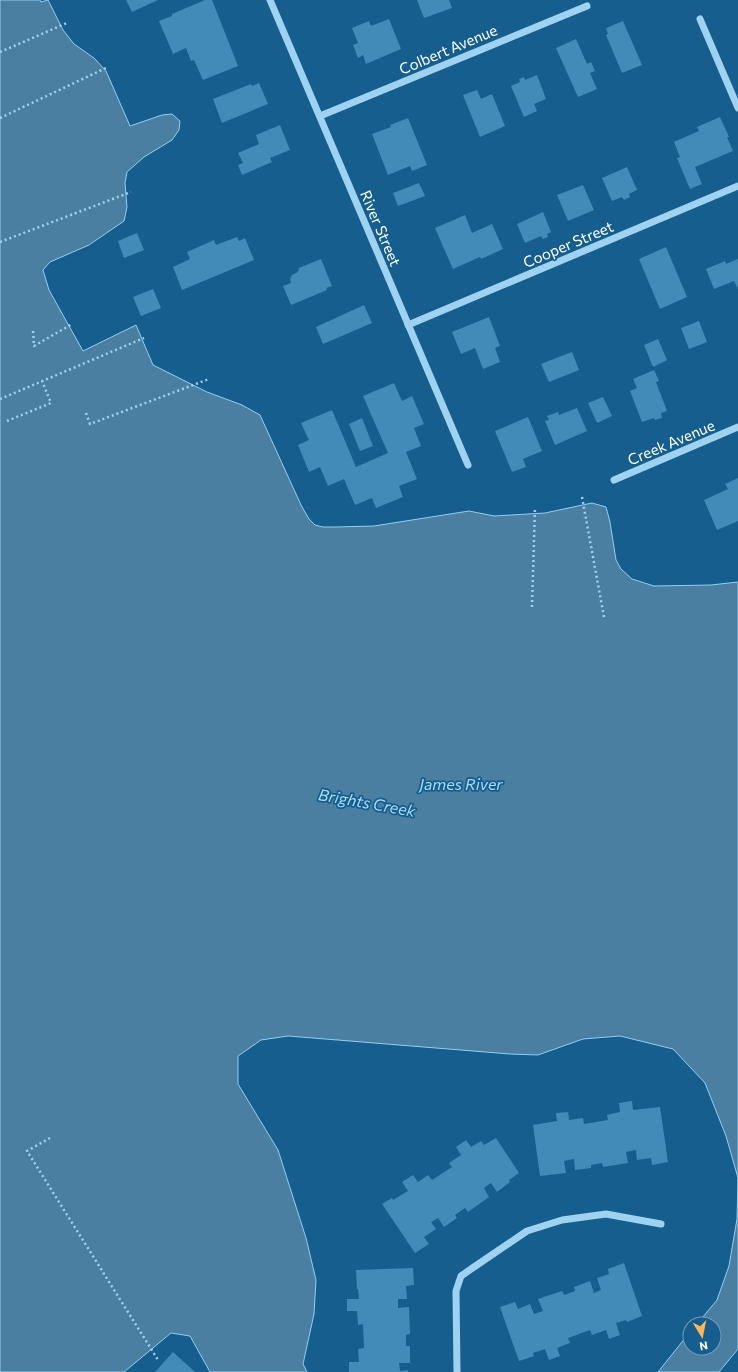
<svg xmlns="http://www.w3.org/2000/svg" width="738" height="1372" font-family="Commissioner,sans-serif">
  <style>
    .water { fill: #4a7fa1; stroke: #91cff3 }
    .building { fill: #428bb8 }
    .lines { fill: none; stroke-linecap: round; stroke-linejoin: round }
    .path { stroke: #9fd2f0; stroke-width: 2.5; stroke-dasharray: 2 3; stroke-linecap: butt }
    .minor { stroke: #9fd2f0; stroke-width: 7 }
    .labels { text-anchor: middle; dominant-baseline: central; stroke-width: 3.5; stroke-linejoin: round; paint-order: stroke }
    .street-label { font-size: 15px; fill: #fff; stroke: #155e8e }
    .water-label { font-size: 16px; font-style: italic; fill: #abdbf7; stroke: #155e8e }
  </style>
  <rect width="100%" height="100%" fill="#155e8e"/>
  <polygon class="water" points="0,0 40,0 41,2 48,0 63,30 74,44 94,58 106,71 130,126 162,115 172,114 180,121 179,130 172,140 144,157 127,172 125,183 127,207 124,221 89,245 50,262 43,270 49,290 83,351 136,325 153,365 207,392 242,405 260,415 301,505 309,519 315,525 323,527 335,527 374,526 469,511 494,516 545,513 592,503 606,507 610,522 616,560 621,569 632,579 654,586 711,585 738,582 738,1349 719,1372 658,1372 690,1332 690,1348 714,1348 714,1324 697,1324 717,1300 729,1266 737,1219 738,1178 726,1136 705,1083 673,1049 620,1036 583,1039 538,1055 510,1054 288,1036 261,1040 238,1056 238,1084 278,1150 306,1238 316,1280 314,1314 303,1364 307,1372 210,1372 190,1336 171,1333 124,1372 0,1372"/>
  <g class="building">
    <polygon points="126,0 158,0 132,12"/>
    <polygon points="205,0 212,0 238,66 203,80 194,60 191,61 186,48 173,54 159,21 172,16 172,14"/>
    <polygon points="417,0 449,0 452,8 424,18"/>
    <polygon points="389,19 401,49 366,64 363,55 358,58 353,45 358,43 352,28 369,21 371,26"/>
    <polygon points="623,21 642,65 622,73 606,35 608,34 606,28"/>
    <polygon points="576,39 587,64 591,62 595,71 590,73 597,89 578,97 556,48"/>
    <polygon points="537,75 546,99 534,104 537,111 524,117 511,86 520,82 519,79 524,77 525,80"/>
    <polygon points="259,83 268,104 222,123 213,99 251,84 252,86"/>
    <polygon points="477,90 481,99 492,94 505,126 480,137 463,95"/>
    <polygon points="720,117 729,137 727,137 733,151 695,167 702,184 690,189 677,158 680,157 674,142 699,131 697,127"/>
    <polygon points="408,118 427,165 412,171 410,166 388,175 372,134 391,127 390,125"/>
    <polygon points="280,125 290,150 270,158 272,162 242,175 238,165 243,163 238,153 259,144 256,135"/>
    <polygon points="627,167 637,190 629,194 630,197 624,200 622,197 612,201 602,178"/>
    <polygon points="419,183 425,196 398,206 393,193"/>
    <polygon points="583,185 594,210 568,221 557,195"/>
    <polygon points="543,212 551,232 547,234 548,237 543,239 541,236 525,243 517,224"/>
    <polygon points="465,215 472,233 492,224 503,249 481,259 480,257 453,269 435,228"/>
    <polygon points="137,233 144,250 124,258 118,241"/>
    <polygon points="237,237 239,241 245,238 254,260 182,290 173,267 190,259 187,252 214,240 216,245"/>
    <polygon points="666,247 687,297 660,309 639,259"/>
    <polygon points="321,259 332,286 326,288 327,290 291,305 283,286 291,283 290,279 292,275 298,272 299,268"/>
    <polygon points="738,259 738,289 734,281 714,289 706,269 725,261 726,264"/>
    <polygon points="153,289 161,308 141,316 133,297"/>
    <polygon points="364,305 372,323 323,344 316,327"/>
    <polygon points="489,317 500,346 495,348 500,362 483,369 475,348 461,354 452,332"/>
    <polygon points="699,321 707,342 689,349 681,328"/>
    <polygon points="658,339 667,360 653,367 644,345"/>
    <polygon points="572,352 579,370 549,382 541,364"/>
    <polygon points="654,370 659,381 656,382 667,411 661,413 662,418 655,420 654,418 642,422 630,391 637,388 633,379"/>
    <polygon points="394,383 402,401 412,396 424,424 414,428 421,446 406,452 417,479 399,486 403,497 376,508 372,498 355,505 344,479 328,486 320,467 309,472 298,445 309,440 301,423 332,410 356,467 388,453 363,396"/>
    <polygon points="603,397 612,416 597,423 588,403"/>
    <polygon points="577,408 587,431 555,445 545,421 549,420 547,416 558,412 559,415"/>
    <polygon points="528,417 542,451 523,459 526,467 512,472 495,431"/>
    <polygon points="362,418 373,446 360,451 349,424"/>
    <polygon points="738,478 738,521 717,530 704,500 728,489 725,484"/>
    <polygon points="632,1101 633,1110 660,1107 668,1162 652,1165 651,1158 637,1160 636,1150 626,1152 628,1163 603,1167 602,1163 591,1165 591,1168 575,1170 574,1159 564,1161 566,1173 540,1176 533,1125 557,1121 556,1113 568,1112 569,1120 583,1118 584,1124 608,1120 607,1115 620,1112 619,1103"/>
    <polygon points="496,1138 519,1173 509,1180 510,1182 497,1192 491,1183 484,1188 489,1197 468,1212 465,1208 455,1215 457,1218 444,1227 438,1218 431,1222 436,1229 424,1237 429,1244 415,1253 382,1204 392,1198 393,1200 408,1191 402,1182 413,1175 418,1182 428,1175 432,1180 452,1167 449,1163 461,1155 456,1147 466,1140 471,1147 481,1141 484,1145"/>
    <polygon points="624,1263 642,1316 627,1322 626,1320 616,1323 620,1335 609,1339 606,1330 592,1335 590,1330 568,1338 570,1343 557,1348 560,1356 549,1360 545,1349 533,1353 534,1356 519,1361 500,1307 515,1302 518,1309 530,1304 534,1314 543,1311 538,1299 562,1291 564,1295 575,1291 574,1287 590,1281 594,1293 601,1290 597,1278 609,1274 608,1269"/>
    <polygon points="413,1268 414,1285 406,1286 407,1299 398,1299 398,1308 409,1307 410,1334 406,1335 406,1346 410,1346 410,1363 399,1363 400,1371 408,1370 408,1372 349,1372 349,1362 359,1362 358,1349 364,1348 363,1324 358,1325 357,1311 347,1311 347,1299 359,1299 358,1289 357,1289 356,1270"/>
    <polygon points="173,1352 195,1372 155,1372"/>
  </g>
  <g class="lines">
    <g class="path">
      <polyline points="0,52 67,23"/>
      <polyline points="0,118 106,68"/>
      <polyline points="0,242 131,192"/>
      <polyline points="33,331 34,346 72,324"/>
      <polyline points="0,399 144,338"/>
      <polyline points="86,413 90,424 209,379"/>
      <polyline points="7,421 51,403 42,381"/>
      <polyline points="582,497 604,617"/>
      <polyline points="532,607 535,507"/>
      <polyline points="50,1138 27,1151 158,1360"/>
    </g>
    <g class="minor">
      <polyline points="270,0 468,465"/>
      <polyline points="700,19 738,108"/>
      <polyline points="320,116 587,6"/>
      <polyline points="408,325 738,186"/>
      <polyline points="614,480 738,427"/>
      <polyline points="457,1372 456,1291 461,1276 474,1267 527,1231 562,1220 606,1214 661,1224"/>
    </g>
  </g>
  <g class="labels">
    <g class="street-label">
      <text transform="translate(448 49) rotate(-23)">Colbert Avenue</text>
      <text transform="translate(381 228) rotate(67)">River Street</text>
      <text transform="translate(568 244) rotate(-23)">Cooper Street</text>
      <text transform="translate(671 442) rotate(-23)">Creek Avenue</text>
    </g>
    <g class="water-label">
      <text x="461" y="783">James River</text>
      <text transform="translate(367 802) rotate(10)">Brights Creek</text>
    </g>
  </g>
  <g transform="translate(702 1336) rotate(170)"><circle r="19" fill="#155e8e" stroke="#739ebb"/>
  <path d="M0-3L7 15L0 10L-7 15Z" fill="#ffb55f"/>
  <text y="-6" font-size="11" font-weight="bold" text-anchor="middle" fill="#ffffff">N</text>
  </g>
</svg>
